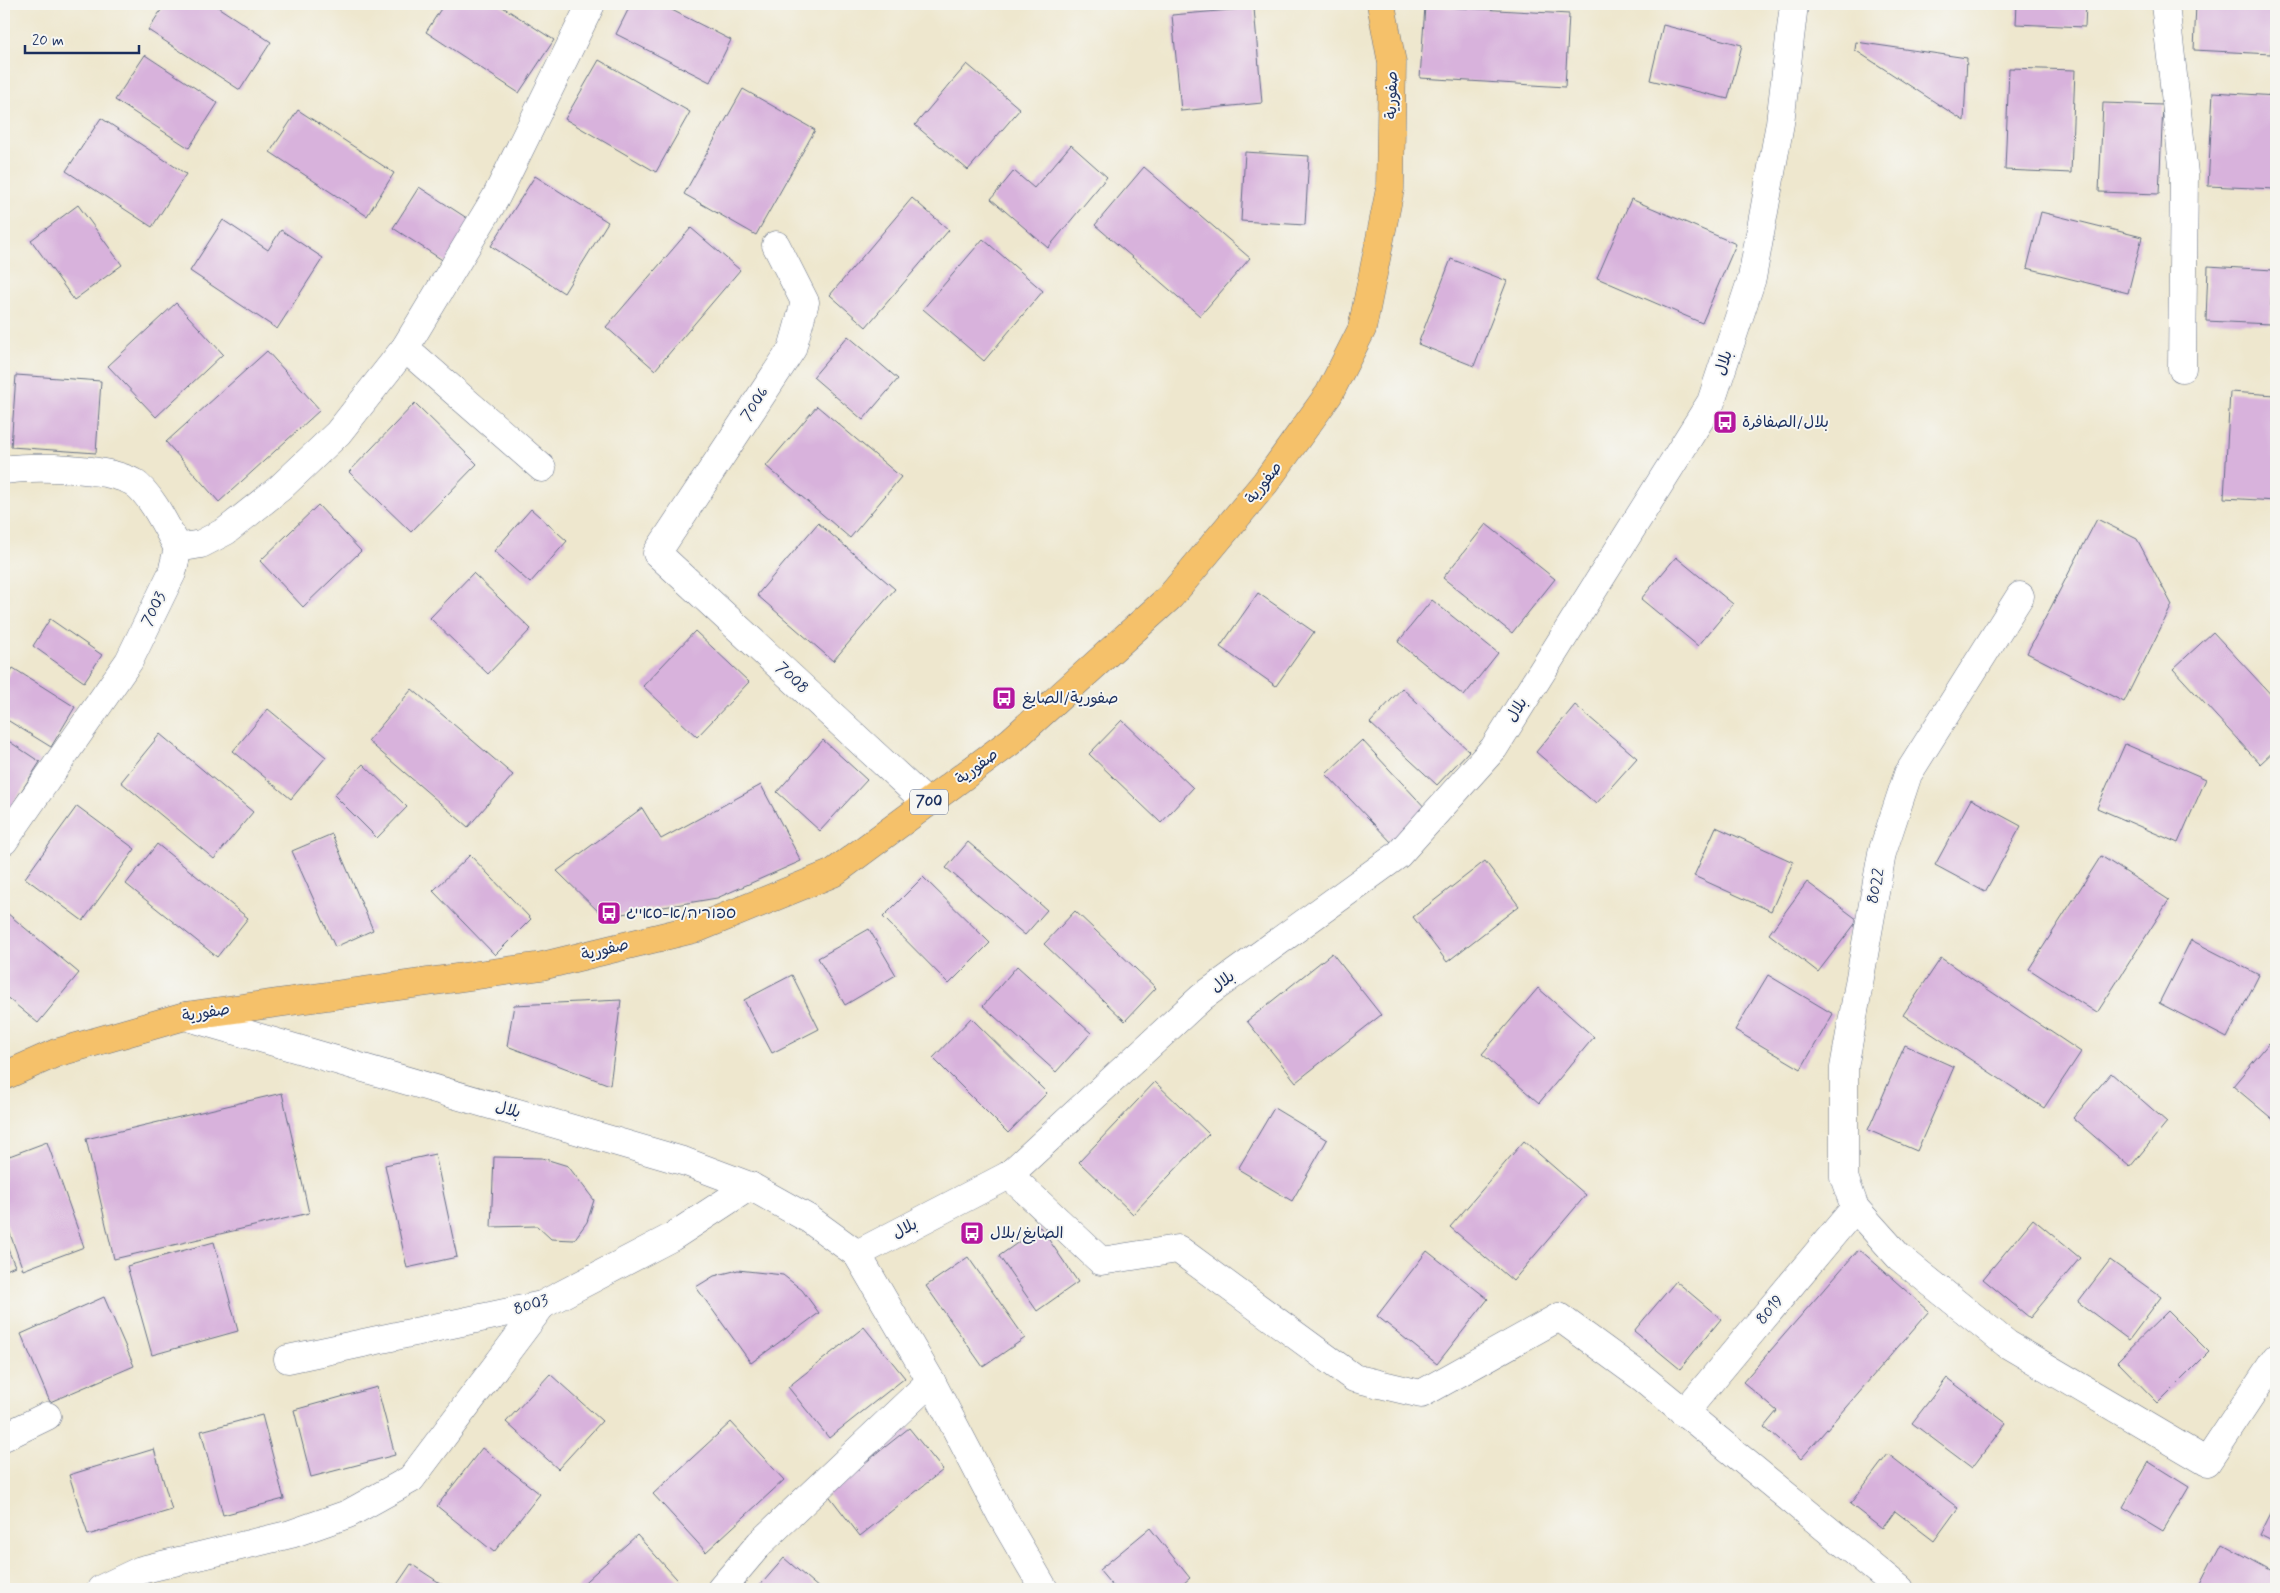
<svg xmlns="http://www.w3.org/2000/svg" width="2280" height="1593" font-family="Mynerve,'Playpen Sans Arabic','Playpen Sans Hebrew',sans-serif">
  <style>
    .building { fill: #d8b2dc }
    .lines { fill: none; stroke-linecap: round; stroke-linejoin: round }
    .minor-casing { stroke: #656f85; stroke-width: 29 }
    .major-casing { stroke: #656f85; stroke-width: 29 }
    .minor { stroke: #fff; stroke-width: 28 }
    .major { stroke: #f5c16b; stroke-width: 28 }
    .labels { text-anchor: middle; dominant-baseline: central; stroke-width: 4; stroke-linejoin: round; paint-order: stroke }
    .shield { fill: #f6f6f2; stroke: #5d6b8a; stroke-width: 1 }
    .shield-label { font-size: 15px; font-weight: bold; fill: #1b2f5e }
    .street-label { font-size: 16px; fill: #1b2f5e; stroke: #f6f6f2 }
    .poi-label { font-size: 16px; fill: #1b2f5e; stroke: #f6f6f2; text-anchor: start }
  </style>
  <rect width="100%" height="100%" fill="#f6f6f2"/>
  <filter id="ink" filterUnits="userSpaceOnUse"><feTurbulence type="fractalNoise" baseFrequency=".02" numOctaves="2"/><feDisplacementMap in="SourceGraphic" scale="10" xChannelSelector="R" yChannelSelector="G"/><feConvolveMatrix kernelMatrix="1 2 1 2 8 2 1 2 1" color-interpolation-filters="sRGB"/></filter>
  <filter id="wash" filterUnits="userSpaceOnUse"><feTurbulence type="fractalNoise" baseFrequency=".0096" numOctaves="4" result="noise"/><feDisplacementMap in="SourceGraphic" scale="20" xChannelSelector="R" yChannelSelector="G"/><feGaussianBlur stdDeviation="1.12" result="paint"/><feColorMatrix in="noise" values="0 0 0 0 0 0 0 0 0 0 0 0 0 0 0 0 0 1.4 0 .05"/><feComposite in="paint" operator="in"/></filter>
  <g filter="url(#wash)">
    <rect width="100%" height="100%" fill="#eee7ce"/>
    <g id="blocks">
      <g class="building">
        <polygon points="165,4 213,4 271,42 240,90 148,30"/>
        <polygon points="444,4 498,4 554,40 519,93 426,32"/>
        <polygon points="631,4 660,4 731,40 710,82 616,34"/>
        <polygon points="2017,4 2086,4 2085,27 2016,24"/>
        <polygon points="2196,4 2273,4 2271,54 2194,50"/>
        <polygon points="1425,6 1569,14 1565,87 1420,78"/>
        <polygon points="1254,8 1262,103 1181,111 1172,15"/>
        <polygon points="1663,25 1742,45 1728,99 1650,80"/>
        <polygon points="1856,42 1967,58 1964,121 1855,50"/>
        <polygon points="145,55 218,103 189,148 115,100"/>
        <polygon points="599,60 690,112 656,172 565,119"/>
        <polygon points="967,64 1020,109 968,170 915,125"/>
        <polygon points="2009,68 2075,70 2071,173 2005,170"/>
        <polygon points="743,89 815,130 756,235 684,194"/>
        <polygon points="2213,92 2276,96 2275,189 2208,186"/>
        <polygon points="2103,103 2163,105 2159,194 2099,192"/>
        <polygon points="298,110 394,173 367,216 270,152"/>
        <polygon points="101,118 186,174 152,227 66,171"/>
        <polygon points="1071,145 1107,177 1048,248 991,199 1014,171 1034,188"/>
        <polygon points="1245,152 1309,156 1305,225 1241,221"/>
        <polygon points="1144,167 1250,258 1200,316 1095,225"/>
        <polygon points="535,176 608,222 564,293 491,246"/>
        <polygon points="419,187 476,224 450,265 393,228"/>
        <polygon points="912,198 949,230 866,327 830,295"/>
        <polygon points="1631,199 1736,244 1702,323 1597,278"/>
        <polygon points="78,205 122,265 74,300 31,240"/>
        <polygon points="2041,212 2142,237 2128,293 2027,268"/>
        <polygon points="223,220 268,250 281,230 323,258 277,329 190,271"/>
        <polygon points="691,228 740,270 655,370 606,327"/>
        <polygon points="983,239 1043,291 984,361 923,309"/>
        <polygon points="1451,259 1507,281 1474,366 1418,344"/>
        <polygon points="2208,266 2273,270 2270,324 2206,321"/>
        <polygon points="176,303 223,354 156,417 108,366"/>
        <polygon points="848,336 898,379 863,420 813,377"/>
        <polygon points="267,351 320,410 219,502 166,442"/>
        <polygon points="16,375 101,381 96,453 11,447"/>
        <polygon points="2230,392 2276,395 2276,501 2224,498"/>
        <polygon points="415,403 477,464 411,532 349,472"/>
        <polygon points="817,406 901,477 850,538 766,466"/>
        <polygon points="318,505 361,551 303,607 260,561"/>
        <polygon points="531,509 567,541 530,583 494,551"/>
        <polygon points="2097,519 2137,539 2172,605 2124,702 2027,653"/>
        <polygon points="818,523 895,589 833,661 757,595"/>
        <polygon points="1486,524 1555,579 1512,633 1443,578"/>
        <polygon points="1676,557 1733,604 1698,646 1641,599"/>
        <polygon points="473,573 531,629 488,674 430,618"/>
        <polygon points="1258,593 1314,632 1276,686 1220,647"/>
        <polygon points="1432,600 1498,653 1464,696 1398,642"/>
        <polygon points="50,619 102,655 84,682 33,646"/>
        <polygon points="695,631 749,682 697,737 643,686"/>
        <polygon points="2213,632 2276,700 2276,749 2260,764 2173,669"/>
        <polygon points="13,668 75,707 51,747 4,718 4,682"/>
        <polygon points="1402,688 1469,751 1437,785 1370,723"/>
        <polygon points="412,689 513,775 468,827 368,741"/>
        <polygon points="1575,705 1637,758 1596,804 1536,752"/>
        <polygon points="268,709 326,757 291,799 233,751"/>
        <polygon points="1122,720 1193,788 1161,823 1089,754"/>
        <polygon points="160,734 253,812 214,859 121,782"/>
        <polygon points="4,738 40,762 4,818"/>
        <polygon points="823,740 867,780 820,831 777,792"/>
        <polygon points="1362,740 1429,812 1394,845 1326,774"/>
        <polygon points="2125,744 2206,779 2178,843 2097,808"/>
        <polygon points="363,764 407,807 377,838 334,795"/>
        <polygon points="761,785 801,861 717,898 604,917 557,871 642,808 661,839"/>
        <polygon points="1971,799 2021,826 1985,892 1935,865"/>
        <polygon points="77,806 135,849 83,921 25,878"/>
        <polygon points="1716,827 1793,862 1771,911 1694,876"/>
        <polygon points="332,834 373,930 335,947 292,851"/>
        <polygon points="968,842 1047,910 1025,935 946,868"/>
        <polygon points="157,844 248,918 217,957 126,884"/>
        <polygon points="470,855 531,919 495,955 433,891"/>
        <polygon points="2101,856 2169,900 2097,1013 2029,969"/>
        <polygon points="1485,861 1519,906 1447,962 1413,917"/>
        <polygon points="923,877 990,943 949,984 883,917"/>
        <polygon points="1807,882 1858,920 1818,972 1769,934"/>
        <polygon points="1075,911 1156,988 1125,1021 1044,944"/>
        <polygon points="7,913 79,973 38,1023 4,995 4,917"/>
        <polygon points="869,929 896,975 845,1005 818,958"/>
        <polygon points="2191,940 2259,975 2227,1038 2159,1003"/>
        <polygon points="1332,953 1381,1015 1296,1082 1247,1021"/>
        <polygon points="1941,958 2081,1052 2044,1108 1903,1015"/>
        <polygon points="1017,966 1091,1033 1056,1072 983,1006"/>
        <polygon points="792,975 819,1029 772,1053 744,1000"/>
        <polygon points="1768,975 1833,1014 1801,1069 1735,1030"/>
        <polygon points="1538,988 1594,1037 1539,1103 1482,1054"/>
        <polygon points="621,1000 610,1085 507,1046 514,1005"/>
        <polygon points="971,1018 1047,1093 1008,1133 933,1058"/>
        <polygon points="2269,1043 2276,1049 2276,1122 2233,1086"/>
        <polygon points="1905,1045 1954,1067 1917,1151 1868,1130"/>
        <polygon points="2111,1073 2167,1122 2130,1167 2073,1118"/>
        <polygon points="1155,1082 1209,1134 1133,1214 1079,1162"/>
        <polygon points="282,1093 309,1213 114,1259 86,1139"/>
        <polygon points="1274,1108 1327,1140 1292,1201 1238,1169"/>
        <polygon points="1524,1141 1586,1195 1513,1281 1450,1227"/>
        <polygon points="47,1142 84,1247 23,1270 4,1217 4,1158"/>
        <polygon points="435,1154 457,1257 407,1268 385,1165"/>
        <polygon points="494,1157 542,1158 568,1166 594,1200 587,1222 574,1240 551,1239 537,1226 491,1227"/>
        <polygon points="2033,1219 2080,1258 2030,1318 1983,1279"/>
        <polygon points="1040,1227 1078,1282 1037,1311 999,1256"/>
        <polygon points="4,1240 15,1266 4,1271"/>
        <polygon points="214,1242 238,1331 152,1355 127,1266"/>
        <polygon points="1859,1249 1929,1311 1801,1459 1764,1427 1777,1411 1743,1382"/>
        <polygon points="1427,1251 1488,1299 1437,1364 1377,1316"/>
        <polygon points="968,1257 1025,1338 983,1367 926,1286"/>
        <polygon points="2110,1260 2161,1297 2129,1340 2078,1302"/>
        <polygon points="738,1270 783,1275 802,1290 819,1313 751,1363 696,1287 714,1276"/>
        <polygon points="1676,1281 1721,1319 1680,1369 1634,1331"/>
        <polygon points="104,1297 134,1366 50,1402 21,1334"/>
        <polygon points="2168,1311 2209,1352 2158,1403 2117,1361"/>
        <polygon points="864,1327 905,1378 829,1438 788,1387"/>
        <polygon points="550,1374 602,1421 558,1469 506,1422"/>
        <polygon points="1947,1378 2006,1423 1972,1468 1912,1423"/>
        <polygon points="377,1387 395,1455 311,1477 294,1410"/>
        <polygon points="262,1415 284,1499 223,1515 201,1431"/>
        <polygon points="731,1422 784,1480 706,1552 653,1494"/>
        <polygon points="909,1428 943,1470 860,1536 827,1493"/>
        <polygon points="482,1448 540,1494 494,1552 437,1506"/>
        <polygon points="154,1449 172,1510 88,1535 69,1475"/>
        <polygon points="1888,1454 1958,1508 1934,1541 1895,1511 1882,1529 1850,1504"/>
        <polygon points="2149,1462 2189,1487 2163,1531 2123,1507"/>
        <polygon points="2276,1503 2276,1543 2260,1535"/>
        <polygon points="1150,1528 1190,1578 1177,1589 1115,1589 1099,1570"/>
        <polygon points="637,1535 686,1589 577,1589"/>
        <polygon points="2221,1543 2276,1573 2276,1589 2197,1589"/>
        <polygon points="784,1558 820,1589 757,1589"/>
        <polygon points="411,1564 449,1589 394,1589"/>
      </g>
    </g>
  </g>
  <g filter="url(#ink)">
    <use href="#blocks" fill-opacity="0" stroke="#656f85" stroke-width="1"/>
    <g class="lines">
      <g class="minor-casing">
        <g id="minor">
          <polyline points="2165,4 2184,174 2182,368"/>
          <polyline points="776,245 805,302 792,349 657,553 927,803"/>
          <polyline points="405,348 542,468"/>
          <path d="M4,470C35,466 105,467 133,482C151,493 168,530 178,548L172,573L129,661L4,841"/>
          <polyline points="178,548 201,544 226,531 280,488 338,433 405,348 496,197 591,4"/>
          <polyline points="2020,596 1908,774 1882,853 1844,1068 1844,1177 1855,1208 1899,1257 2007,1344 2207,1462 2276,1358"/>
          <polyline points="185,1016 686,1162 750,1186 809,1219 857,1254 1009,1175 1202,997 1398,855 1494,748 1711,402 1752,278 1780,123 1794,4"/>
          <polyline points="1009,1175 1101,1261 1178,1249 1354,1378 1421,1394 1559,1317 1644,1379 1900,1589"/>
          <polyline points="857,1254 931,1381 1001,1515 1044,1589"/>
          <polyline points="288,1359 542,1305 672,1237 750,1186"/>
          <polyline points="1684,1413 1855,1208"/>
          <polyline points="4,1437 47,1416"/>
          <polyline points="101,1589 141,1570 291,1534 348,1514 411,1479 542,1305"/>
          <polyline points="721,1589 760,1543 931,1381"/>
        </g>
      </g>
      <g class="major-casing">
        <polyline id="major" points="4,1076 56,1053 185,1016 542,966 698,928 833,873 1010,742 1170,597 1265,483 1329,394 1362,329 1390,189 1392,63 1381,4"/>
      </g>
      <use href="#minor" class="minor"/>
      <use href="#major" class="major"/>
    </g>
  </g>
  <defs>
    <g id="bus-square" transform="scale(1.25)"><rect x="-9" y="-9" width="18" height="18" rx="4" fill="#b5179e" stroke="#f6f6f2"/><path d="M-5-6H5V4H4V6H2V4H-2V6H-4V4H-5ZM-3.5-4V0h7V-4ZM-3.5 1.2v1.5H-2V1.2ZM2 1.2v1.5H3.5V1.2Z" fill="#fff"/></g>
  </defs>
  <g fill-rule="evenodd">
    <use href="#bus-square" x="1725" y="422"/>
    <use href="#bus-square" x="1004" y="698"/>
    <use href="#bus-square" x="609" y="913"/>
    <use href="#bus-square" x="972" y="1233"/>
  </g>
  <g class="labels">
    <rect class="shield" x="910" y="789.5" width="38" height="25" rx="4"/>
    <g class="shield-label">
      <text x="929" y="802">700</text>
    </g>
    <g class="street-label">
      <text transform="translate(1392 95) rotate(-89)">صفورية</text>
      <text transform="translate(1724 363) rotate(-72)">بلال</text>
      <text transform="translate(755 404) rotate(-57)">7006</text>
      <text transform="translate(1264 483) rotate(-52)">صفورية</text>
      <text transform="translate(154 609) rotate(-64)">7003</text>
      <text transform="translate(792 678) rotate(43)">7008</text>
      <text transform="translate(1517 710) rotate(-58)">بلال</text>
      <text transform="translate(977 767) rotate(-37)">صفورية</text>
      <text transform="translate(1876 886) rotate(-79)">8022</text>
      <text transform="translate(605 950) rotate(-14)">صفورية</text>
      <text transform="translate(1223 982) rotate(-36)">بلال</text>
      <text transform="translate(206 1013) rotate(-9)">صفورية</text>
      <text transform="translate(508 1110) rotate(16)">بلال</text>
      <text transform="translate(905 1229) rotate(-27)">بلال</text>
      <text transform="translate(531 1305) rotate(-17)">8003</text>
      <text transform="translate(1770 1310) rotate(-50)">8019</text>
    </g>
    <g class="poi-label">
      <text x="1742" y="422">بلال/الصفافرة</text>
      <text x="1022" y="698">صفورية/الصايغ</text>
      <text x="626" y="913">ספוריה/א-סאייג</text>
      <text x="990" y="1233">الصايغ/بلال</text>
    </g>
  </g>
  <rect width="2280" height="1593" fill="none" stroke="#f6f6f2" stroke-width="20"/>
  <path d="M25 45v8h114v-8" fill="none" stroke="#1b2f5e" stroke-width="2.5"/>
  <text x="32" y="45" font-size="15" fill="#1b2f5e" stroke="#f6f6f2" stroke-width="4" paint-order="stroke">20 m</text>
</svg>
